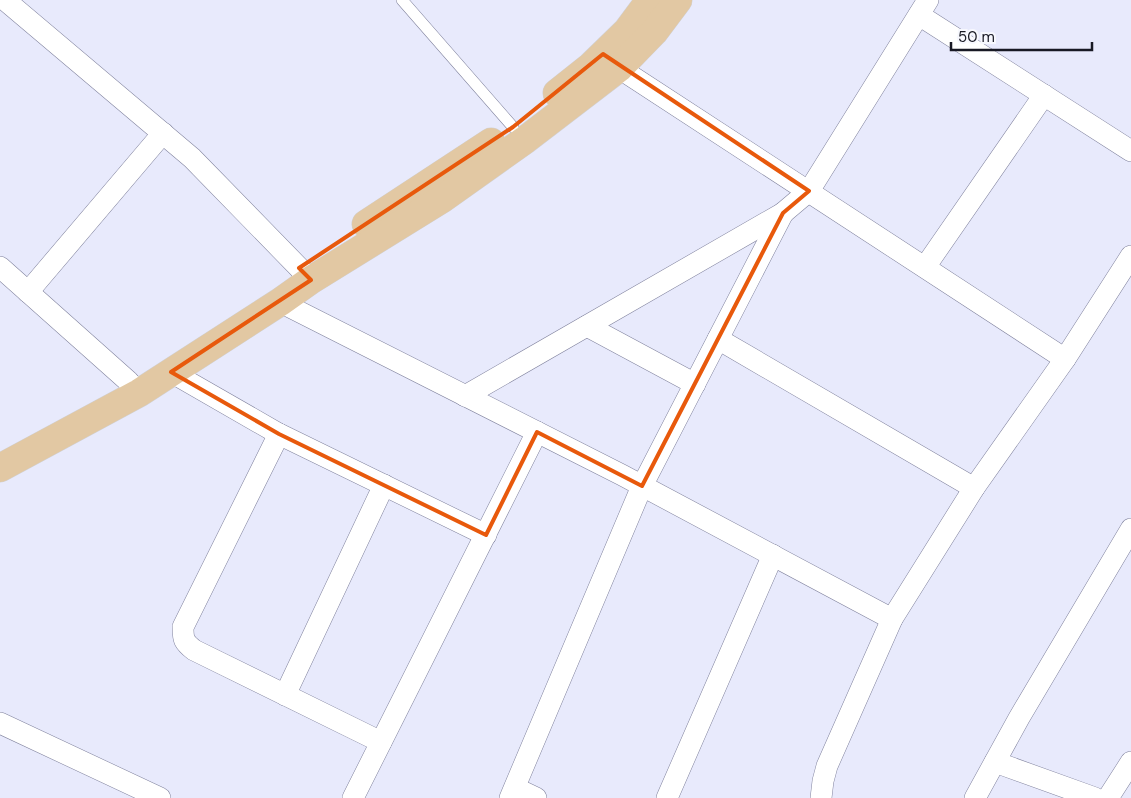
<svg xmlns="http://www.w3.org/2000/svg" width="1131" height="798" font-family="'DM Sans',sans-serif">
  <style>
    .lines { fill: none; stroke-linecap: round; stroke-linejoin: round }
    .lane-casing { stroke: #81839e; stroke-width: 12 }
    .street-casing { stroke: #81839e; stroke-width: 22 }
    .primary-casing { stroke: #d1d1d3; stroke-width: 29 }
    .lane { stroke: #fff; stroke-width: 11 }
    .street { stroke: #fff; stroke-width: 21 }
    .primary { stroke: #e2c8a3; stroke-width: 28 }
    .marked { fill: none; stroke: #e8590c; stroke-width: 4; stroke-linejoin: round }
  </style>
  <rect width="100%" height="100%" fill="#e8eafc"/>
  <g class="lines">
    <g class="lane-casing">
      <polyline id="lane" points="402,0 513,127"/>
    </g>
    <g class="street-casing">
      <g id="street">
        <polyline points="5,0 192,158 311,280"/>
        <polyline points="919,15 1131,151"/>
        <polyline points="608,58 619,68 1065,359"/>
        <polyline points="0,267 128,381 139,393"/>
        <polyline points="925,267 1044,95"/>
        <polyline points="28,292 163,133"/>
        <polyline points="280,302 622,475 892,619"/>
        <polyline points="587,326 695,384"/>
        <polyline points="718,339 974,488"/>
        <polyline points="171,372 279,434 486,535"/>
        <polyline points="465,396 783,213 809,191 928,0"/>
        <path d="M279,434L183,627C183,640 184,642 194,650L381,742"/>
        <polyline points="285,695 384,485"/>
        <polyline points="0,723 160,798"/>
        <polyline points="995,762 1095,798"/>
        <polyline points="515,788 536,798"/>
        <polyline points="353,798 537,432"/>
        <polyline points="510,798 642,486 783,213"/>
        <polyline points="667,798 773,555"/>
        <polyline points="821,798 823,781 827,766 892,619 974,488 1065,359 1131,256"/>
        <polyline points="975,798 1019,718 1131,529"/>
        <polyline points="1108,798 1131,762"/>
      </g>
    </g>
    <g class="primary-casing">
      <g id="primary">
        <polyline points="557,93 591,66 627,31 650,0"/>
        <polyline points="366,224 491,142"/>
        <polyline points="0,468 139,393 280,302 311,280 442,199 525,140 619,68 654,32 678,0"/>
      </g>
    </g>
    <use href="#lane" class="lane"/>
    <use href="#street" class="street"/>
    <use href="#primary" class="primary"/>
  </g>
  <path class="marked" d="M603,54L809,191L783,213L642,486L537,432L486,535L279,434L171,372L311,280L299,268L513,127Z"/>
  <path d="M951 42v8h141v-8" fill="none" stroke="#181924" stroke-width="2.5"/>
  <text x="958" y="42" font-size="15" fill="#181924" stroke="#f7f8fe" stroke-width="4" paint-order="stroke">50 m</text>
</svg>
